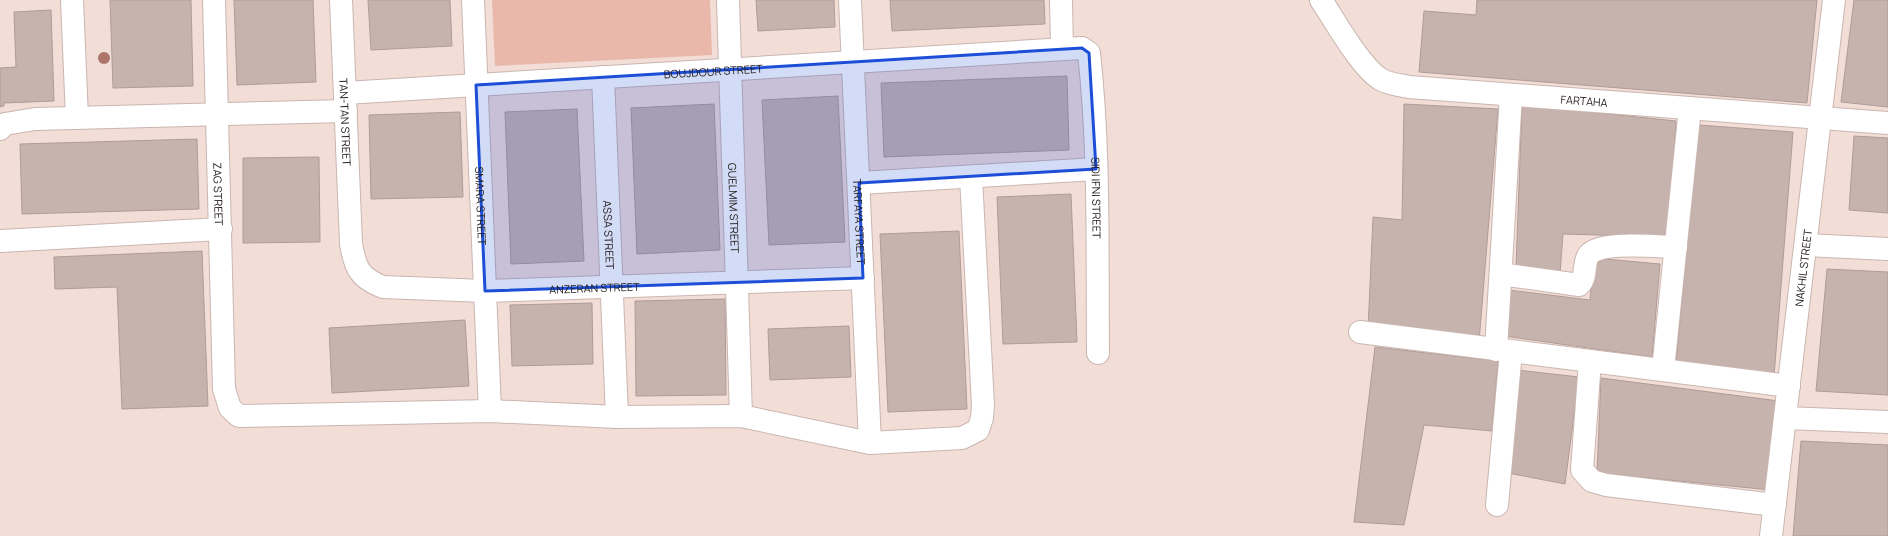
<svg xmlns="http://www.w3.org/2000/svg" width="1888" height="536" font-family="Manrope,sans-serif">
  <style>
    .green { fill: #e9b8ab }
    .building { fill: #c7b3ae; stroke: #b09c97 }
    .lines { fill: none; stroke-linecap: round; stroke-linejoin: round }
    .minor-casing { stroke: #cab6b0; stroke-width: 24 }
    .minor { stroke: #fff; stroke-width: 22 }
    .tree { fill: #ac776a }
    .marked { fill: #1d4ed8; fill-opacity: 0.2; stroke: #1d4ed8; stroke-width: 3; stroke-linejoin: round }
    .labels { text-anchor: middle; dominant-baseline: central; stroke-width: 3; stroke-linejoin: round; paint-order: stroke }
    .street-label { font-size: 11px; fill: #201917; stroke: #fff }
  </style>
  <rect width="100%" height="100%" fill="#f2ddd7"/>
  <polygon class="green" points="492,0 710,0 712,55 495,66"/>
  <g class="building">
    <polygon points="110,0 191,0 193,86 113,88"/>
    <polygon points="234,0 313,0 316,82 237,85"/>
    <polygon points="368,0 450,0 452,46 371,50"/>
    <polygon points="756,0 834,0 835,27 758,31"/>
    <polygon points="890,0 1044,0 1045,24 892,31"/>
    <polygon points="1477,0 1817,0 1807,103 1419,72 1424,11 1476,15"/>
    <polygon points="1854,0 1888,0 1888,107 1841,102"/>
    <polygon points="51,10 54,101 4,103 4,106 0,107 0,68 16,67 14,12"/>
    <polygon points="1067,76 1069,150 884,157 881,83"/>
    <polygon points="838,96 845,242 769,245 762,100"/>
    <polygon points="714,104 720,250 637,254 631,108"/>
    <polygon points="1404,104 1498,109 1479,342 1368,330 1373,217 1402,220"/>
    <polygon points="1522,105 1676,121 1669,237 1563,234 1560,274 1516,267"/>
    <polygon points="577,109 584,261 511,264 505,112"/>
    <polygon points="460,112 463,197 371,199 369,115"/>
    <polygon points="1699,125 1793,132 1774,377 1676,362"/>
    <polygon points="1854,136 1888,138 1888,213 1849,210"/>
    <polygon points="197,139 199,209 22,214 20,144"/>
    <polygon points="319,157 320,242 243,243 243,158"/>
    <polygon points="1071,194 1077,342 1003,344 997,197"/>
    <polygon points="959,231 967,409 888,412 880,234"/>
    <polygon points="202,251 208,406 122,409 117,287 55,289 54,257"/>
    <polygon points="1594,258 1660,264 1652,357 1504,336 1509,290 1590,300"/>
    <polygon points="1827,269 1888,272 1888,395 1816,391"/>
    <polygon points="725,299 726,395 636,396 635,301"/>
    <polygon points="592,303 593,364 512,366 510,305"/>
    <polygon points="465,320 469,386 332,393 329,328"/>
    <polygon points="849,326 851,377 770,380 768,329"/>
    <polygon points="1375,347 1498,361 1492,431 1424,425 1404,525 1354,522"/>
    <polygon points="1517,370 1579,377 1565,484 1508,473"/>
    <polygon points="1601,378 1779,401 1771,490 1597,473"/>
    <polygon points="1801,441 1888,445 1888,536 1793,536"/>
  </g>
  <g class="lines">
    <g class="minor-casing">
      <g id="minor">
        <polyline points="72,0 77,118"/>
        <path id="s1" d="M214,0L224,389L230,408L239,416L490,411L617,417L741,416L870,443L962,438L978,430L982,418L983,405L971,177"/>
        <path id="s2" d="M341,0L351,244C355,267 359,278 383,287L485,291L863,278"/>
        <path id="s3" d="M473,0L490,411"/>
        <path id="s4" d="M728,0L741,416"/>
        <path id="s5" d="M850,0L870,443"/>
        <polyline points="1061,0 1062,49"/>
        <path id="s6" d="M1321,0C1335,21 1360,66 1380,79C1388,84 1400,85 1409,87L1888,123"/>
        <path id="s7" d="M603,77L617,417"/>
        <path id="s8" d="M345,93L1082,48L1089,53C1100,152 1097,253 1098,353"/>
        <polyline points="0,129 5,124 35,119 346,111"/>
        <polyline points="859,183 1096,169"/>
        <polyline points="0,241 221,229"/>
        <polyline points="1806,245 1888,249"/>
        <path d="M1501,274L1579,285C1587,277 1583,265 1588,256C1596,240 1659,247 1676,247"/>
        <polyline points="1360,332 1789,386"/>
        <polyline points="1496,350 1511,95"/>
        <polyline points="1590,361 1582,470 1592,481 1606,485 1775,505"/>
        <polyline points="1663,370 1690,108"/>
        <polyline points="1785,418 1888,422"/>
        <polyline points="1497,505 1511,351"/>
        <path id="s9" d="M1771,536L1834,0"/>
      </g>
    </g>
    <use href="#minor" class="minor"/>
  </g>
  <circle class="tree" cx="104" cy="58" r="6"/>
  <path class="marked" d="M1082,48L1089,53L1096,169L859,183L863,278L485,291L476,85Z"/>
  <g class="labels">
    <g class="street-label">
      <text stroke="none"><textPath href="#s8" startOffset="369">BOUJDOUR STREET</textPath></text>
      <text stroke="none"><textPath href="#s6" startOffset="305">FARTAHA</textPath></text>
      <text stroke="none"><textPath href="#s2" startOffset="122">TAN-TAN STREET</textPath></text>
      <text stroke="none"><textPath href="#s1" startOffset="194">ZAG STREET</textPath></text>
      <text stroke="none"><textPath href="#s8" startOffset="892">SIDI IFNI STREET</textPath></text>
      <text stroke="none"><textPath href="#s3" startOffset="206">SMARA STREET</textPath></text>
      <text stroke="none"><textPath href="#s4" startOffset="208">GUELMIM STREET</textPath></text>
      <text stroke="none"><textPath href="#s5" startOffset="222">TARFAYA STREET</textPath></text>
      <text stroke="none"><textPath href="#s7" startOffset="158">ASSA STREET</textPath></text>
      <text stroke="none"><textPath href="#s9" startOffset="270">NAKHIL STREET</textPath></text>
      <text stroke="none"><textPath href="#s2" startOffset="513">ANZERAN STREET</textPath></text>
    </g>
  </g>
</svg>
